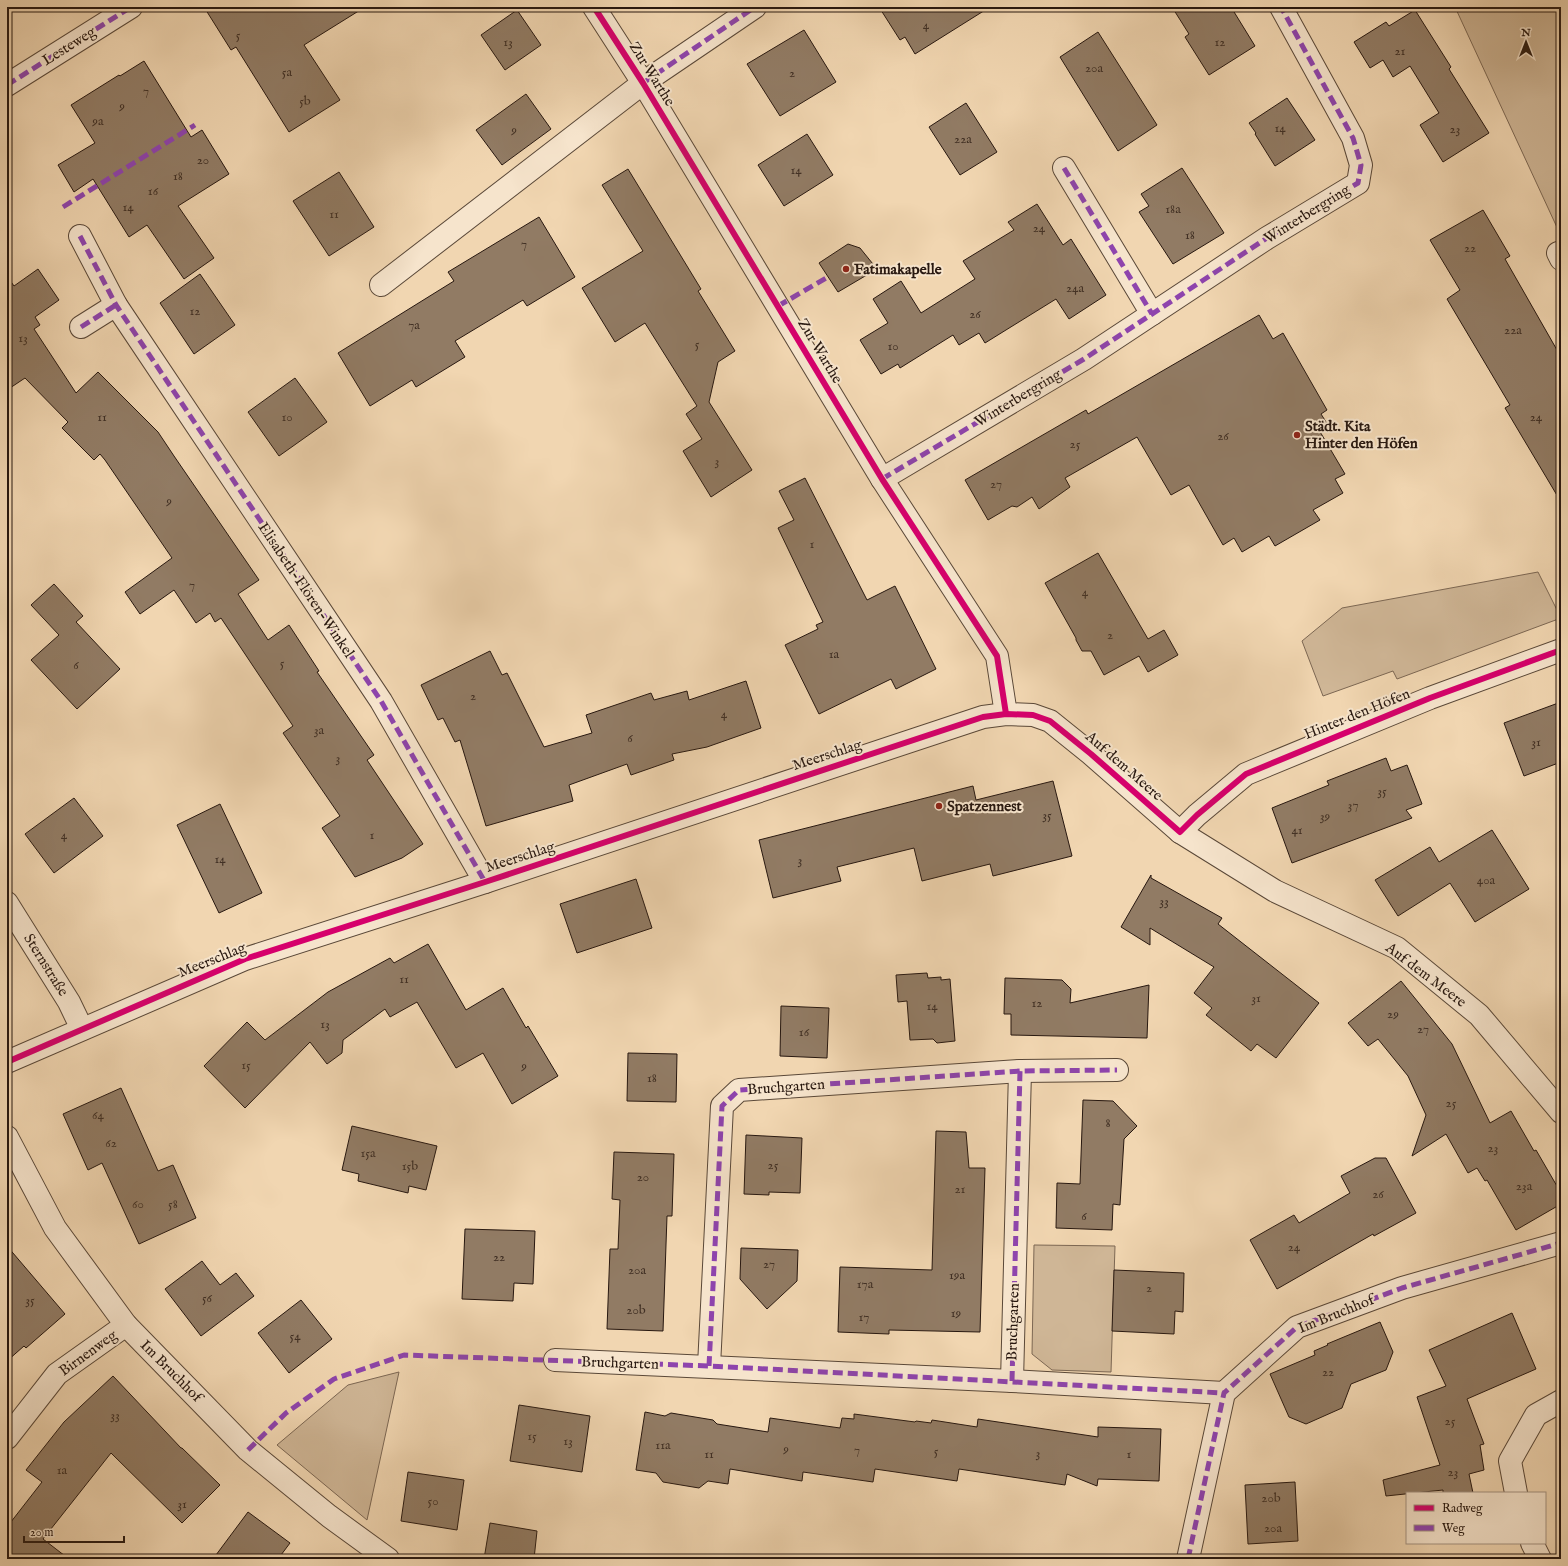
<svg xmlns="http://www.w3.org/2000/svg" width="1568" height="1566" font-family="'IM FELL English',serif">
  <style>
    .green { fill: #cfb696; stroke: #7c6753 }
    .building { fill: #917b64; stroke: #281810 }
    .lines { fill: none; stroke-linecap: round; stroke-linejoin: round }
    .minor-casing { stroke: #5a4838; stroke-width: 24 }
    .minor { stroke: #f6e4cc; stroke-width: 22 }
    .quiet { stroke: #8e44ad; stroke-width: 5; stroke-dasharray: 10 5; stroke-linecap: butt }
    .cycleway-casing { stroke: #f6e4cc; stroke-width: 8 }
    .cycleway { stroke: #d6006c; stroke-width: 6 }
    .poi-dot { fill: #8f2418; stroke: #f6e4cc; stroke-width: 1.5 }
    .labels { text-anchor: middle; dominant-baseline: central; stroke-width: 4; stroke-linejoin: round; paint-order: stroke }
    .number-label { font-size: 13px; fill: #423125 }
    .street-label { font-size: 15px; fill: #281810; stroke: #f6e4cc }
    .poi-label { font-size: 15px; font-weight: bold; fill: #281810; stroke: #f6e4cc; text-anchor: start }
  </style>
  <rect width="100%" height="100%" fill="#f1d6b1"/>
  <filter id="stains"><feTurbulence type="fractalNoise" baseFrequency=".005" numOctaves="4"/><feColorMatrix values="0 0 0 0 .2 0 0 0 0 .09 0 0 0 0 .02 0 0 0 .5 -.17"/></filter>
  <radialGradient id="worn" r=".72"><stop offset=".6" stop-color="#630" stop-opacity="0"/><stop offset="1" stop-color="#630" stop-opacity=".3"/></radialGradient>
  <g class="green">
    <polygon points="1455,7 1561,7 1561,236"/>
    <polygon points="1538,572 1561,618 1397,679 1393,671 1323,696 1302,641 1342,608"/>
    <polygon points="1034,1245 1115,1246 1111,1372 1052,1370 1032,1354"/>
    <polygon points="399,1372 367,1520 277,1445 348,1385"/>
  </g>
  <g class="building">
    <polygon points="204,7 365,7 304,45 340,100 289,132 236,47 231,50"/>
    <polygon points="879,7 990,7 915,54 905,37 900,40"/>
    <polygon points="1172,7 1231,7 1255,46 1209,75 1185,37 1189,34"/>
    <polygon points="517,10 541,45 505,70 481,35"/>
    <polygon points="1415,10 1451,67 1449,69 1489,133 1443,162 1420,125 1439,113 1410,66 1393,77 1383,60 1370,68 1354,42 1386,22 1389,26"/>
    <polygon points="804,30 836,82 780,116 747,64"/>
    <polygon points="1098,32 1157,125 1118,151 1060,57"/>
    <polygon points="144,61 191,137 202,130 229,174 178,206 214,258 184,279 147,225 129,237 93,179 74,192 58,165 95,143 71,105 119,75 120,76"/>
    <polygon points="526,94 551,129 502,165 476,130"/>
    <polygon points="1287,98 1315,140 1275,166 1255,134 1256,133 1249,123"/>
    <polygon points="966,103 997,152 960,175 929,127"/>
    <polygon points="807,134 833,175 784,206 758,165"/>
    <polygon points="1182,168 1224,233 1173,264 1139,212 1149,206 1141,194"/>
    <polygon points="628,169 701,289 698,291 735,351 718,362 709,402 752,470 711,497 683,451 702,439 686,414 697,406 645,323 615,342 582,288 643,251 602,185"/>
    <polygon points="339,172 374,227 329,256 293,201"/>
    <polygon points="1037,204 1063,245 1071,239 1106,295 1069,319 1056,299 985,343 979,333 959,345 953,335 900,368 898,364 881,374 860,340 888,323 873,299 901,281 921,313 975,279 963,261 1014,230 1008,222"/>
    <polygon points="1483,210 1510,256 1505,259 1561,357 1561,502 1505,408 1510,405 1447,299 1460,290 1430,240"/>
    <polygon points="539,217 575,277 527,306 523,300 455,341 465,357 416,387 412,380 370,406 338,353 454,281 448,272"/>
    <polygon points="848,244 860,248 877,269 838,292 819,263"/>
    <polygon points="38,269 59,300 35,317 40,325 34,329 76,393 98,372 158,432 174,456 259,580 238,594 268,640 289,625 319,671 317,672 374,755 367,760 423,844 402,858 355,877 322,828 340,816 283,733 293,726 221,618 215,622 210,613 196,623 174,590 140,614 125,592 172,558 105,460 100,454 94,460 62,428 68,422 25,378 7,390 7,276 14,286"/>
    <polygon points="200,274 235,325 194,354 160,303"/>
    <polygon points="1259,315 1273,339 1283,333 1327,410 1321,414 1328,425 1319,430 1345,474 1335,479 1343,493 1313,510 1320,520 1275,546 1269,536 1242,552 1234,538 1223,545 1189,485 1171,495 1137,437 1065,478 1070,487 1039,509 1032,497 1017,507 1012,506 988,520 965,480 1086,410 1088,414"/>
    <polygon points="295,378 327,422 279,456 248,412"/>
    <polygon points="805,478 867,600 895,586 936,669 896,689 891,679 819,714 785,645 818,629 816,625 823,622 778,528 794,520 779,491"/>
    <polygon points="1098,553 1148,639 1164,630 1178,655 1148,672 1139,656 1104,675 1091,651 1082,651 1076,640 1076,638 1045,583"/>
    <polygon points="54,584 83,616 76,622 120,669 77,709 31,660 59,635 31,605"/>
    <polygon points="490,651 502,675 507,673 544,747 592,733 586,715 651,693 654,700 687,691 689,700 746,681 761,728 707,747 672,754 674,760 631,775 627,764 569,785 573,801 486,826 460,740 455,742 443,718 438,720 421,685"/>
    <polygon points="1561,702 1561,762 1524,776 1504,723"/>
    <polygon points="1386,758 1391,771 1407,765 1422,804 1406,810 1412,818 1292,863 1272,808 1329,785 1327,781"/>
    <polygon points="1053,781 1072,856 993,876 990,864 922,881 914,848 837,867 841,881 773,898 759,840 973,786 976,800"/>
    <polygon points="74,798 103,836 54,873 25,834"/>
    <polygon points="220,804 262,893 219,913 177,825"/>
    <polygon points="1492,830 1529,889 1475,922 1450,883 1398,916 1375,880 1430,847 1439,862"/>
    <polygon points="1151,875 1151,878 1222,918 1218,924 1319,1003 1276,1058 1257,1044 1251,1051 1206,1015 1212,1008 1194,993 1214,967 1150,928 1150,945 1121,927"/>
    <polygon points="636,879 652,928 577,953 560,904"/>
    <polygon points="428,944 466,1010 503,988 526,1028 528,1026 558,1076 512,1104 483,1053 456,1068 417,1002 390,1017 385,1009 343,1040 342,1053 327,1064 310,1042 245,1108 204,1066 247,1022 265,1040 328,992 390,958 394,963"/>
    <polygon points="927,973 928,978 941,977 941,980 950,979 955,1041 937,1043 933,1039 910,1040 907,1001 898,1002 896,975"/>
    <polygon points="1005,978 1062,980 1071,989 1070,1003 1149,985 1147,1038 1011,1035 1011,1014 1004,1014"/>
    <polygon points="1401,981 1452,1044 1490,1123 1511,1111 1534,1151 1536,1150 1561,1193 1561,1204 1516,1230 1487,1180 1485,1181 1477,1168 1468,1173 1446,1134 1412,1156 1426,1115 1408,1076 1378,1039 1368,1046 1348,1023"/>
    <polygon points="781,1006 829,1008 827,1058 780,1056"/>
    <polygon points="628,1053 677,1054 676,1102 627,1101"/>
    <polygon points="121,1088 158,1171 173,1165 196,1218 139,1244 102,1163 88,1170 63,1114"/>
    <polygon points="1083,1100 1113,1101 1137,1126 1124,1139 1120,1205 1113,1204 1112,1230 1056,1228 1057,1183 1080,1184"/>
    <polygon points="352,1126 437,1146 426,1190 409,1186 408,1193 358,1181 359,1174 342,1170"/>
    <polygon points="936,1131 966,1132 969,1168 985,1168 980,1332 889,1330 889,1334 838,1332 840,1267 932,1270"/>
    <polygon points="746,1135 802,1138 800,1193 769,1192 769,1195 744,1194"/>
    <polygon points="614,1152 674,1154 672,1216 667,1216 663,1331 607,1329 610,1249 618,1249 620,1200 612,1199"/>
    <polygon points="1375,1158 1386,1158 1416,1213 1374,1236 1373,1234 1277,1289 1250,1240 1294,1215 1299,1223 1350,1193 1341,1176"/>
    <polygon points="465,1229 535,1231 533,1284 514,1283 513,1301 462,1299"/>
    <polygon points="7,1246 65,1314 26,1348 24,1346 7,1361"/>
    <polygon points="741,1248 798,1250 797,1281 767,1309 740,1279"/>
    <polygon points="202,1261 220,1285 236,1273 254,1296 201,1336 165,1289"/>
    <polygon points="1114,1270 1184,1273 1183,1312 1175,1311 1174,1334 1112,1331"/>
    <polygon points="301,1300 332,1339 289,1373 258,1333"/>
    <polygon points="1512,1313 1536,1369 1467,1399 1484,1444 1480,1445 1484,1470 1469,1474 1473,1493 1443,1493 1443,1490 1386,1496 1383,1480 1440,1465 1417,1397 1446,1386 1429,1350"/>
    <polygon points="1380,1322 1393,1352 1386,1370 1351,1384 1342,1408 1306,1424 1289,1417 1270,1374 1315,1355 1314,1351 1328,1345 1327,1344"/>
    <polygon points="113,1376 181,1448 182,1448 220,1485 182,1523 111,1453 43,1539 69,1559 7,1559 7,1527 42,1482 26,1470 64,1422"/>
    <polygon points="519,1405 590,1416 582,1472 510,1461"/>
    <polygon points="645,1412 665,1416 671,1413 713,1420 717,1424 768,1432 770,1418 840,1428 842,1418 854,1419 854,1414 915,1422 916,1421 931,1423 932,1420 977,1427 978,1419 1098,1437 1098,1427 1161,1429 1159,1481 1098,1479 1097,1486 1067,1474 1065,1485 959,1469 957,1481 875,1469 873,1482 803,1472 802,1481 730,1469 728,1484 708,1481 699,1488 663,1482 656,1473 636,1470"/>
    <polygon points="408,1472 464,1480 457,1530 401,1521"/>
    <polygon points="1295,1482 1298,1541 1248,1544 1245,1485"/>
    <polygon points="248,1512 290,1543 278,1559 213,1559"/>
    <polygon points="490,1523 537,1531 534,1559 484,1559"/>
  </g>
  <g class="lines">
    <g class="minor-casing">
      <g id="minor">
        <polyline points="594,7 643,83 882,479 997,656 1006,714"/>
        <polyline points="7,85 131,7"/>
        <polyline points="1064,168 1152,314"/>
        <polyline points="80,236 116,305 381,701 485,882"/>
        <polyline points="1558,253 1561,259"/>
        <polyline points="381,285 643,83 755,7"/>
        <polyline points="81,327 116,305"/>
        <polyline points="882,479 1084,359 1267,238 1358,183 1361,165 1353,138 1281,7"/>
        <polyline points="1180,832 1197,815 1246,774 1430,698 1561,650"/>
        <polyline points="7,903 69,1002 82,1029"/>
        <polyline points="7,1062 245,959 485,882 983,717 1006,714 1033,715 1050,721 1091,754 1180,832 1275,891 1397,948 1479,1015 1561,1112"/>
        <polyline points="7,1137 55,1228 126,1325 248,1450 329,1516 388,1559"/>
        <polyline points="555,1360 1012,1381 1224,1393"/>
        <polyline points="709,1366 722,1106 739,1090 1020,1071 1117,1070"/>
        <polyline points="1012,1381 1020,1071"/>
        <polyline points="7,1438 57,1374 126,1325"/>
        <polyline points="1516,1493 1510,1461 1536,1415 1561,1401"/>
        <polyline points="1532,1543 1540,1559"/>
        <polyline points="1188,1559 1224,1393 1297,1327 1402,1288 1561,1243"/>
      </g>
    </g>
    <use href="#minor" class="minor"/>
    <g class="quiet">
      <polyline points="643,83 755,7"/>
      <polyline points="7,85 131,7"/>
      <polyline points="1064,168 1152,314"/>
      <polyline points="63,207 195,125"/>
      <polyline points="80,236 116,305 381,701 485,882"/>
      <polyline points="1558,253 1561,259"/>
      <polyline points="778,306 828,277"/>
      <polyline points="81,327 116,305"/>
      <polyline points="882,479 1084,359 1267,238 1358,183 1361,165 1353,138 1281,7"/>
      <polyline points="709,1366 722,1106 739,1090 1020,1071 1117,1070"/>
      <polyline points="1012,1381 1020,1071"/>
      <polyline points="248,1450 286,1413 334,1379 404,1355 709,1366 1224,1393"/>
      <polyline points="1188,1559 1224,1393 1297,1327 1402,1288 1561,1243"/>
    </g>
    <g class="cycleway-casing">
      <g id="cycleway">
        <polyline points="594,7 643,83 882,479 997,656 1006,714"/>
        <polyline points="7,1062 245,959 485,882 983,717 1006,714 1033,715 1050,721 1091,754 1180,832 1197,815 1246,774 1430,698 1561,650"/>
      </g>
    </g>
    <use href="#cycleway" class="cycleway"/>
  </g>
  <g class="poi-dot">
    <circle cx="846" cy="269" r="4"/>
    <circle cx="1297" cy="435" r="4"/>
    <circle cx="939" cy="806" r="4"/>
  </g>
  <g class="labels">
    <g class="number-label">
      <text x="926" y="25">4</text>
      <text x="238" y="35">5</text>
      <text x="508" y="42">13</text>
      <text x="1220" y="42">12</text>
      <text x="1400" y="51">21</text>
      <text x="1094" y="68">20a</text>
      <text x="287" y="72">5a</text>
      <text x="792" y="73">2</text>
      <text x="146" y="91">7</text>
      <text x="305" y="101">5b</text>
      <text x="122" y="106">9</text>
      <text x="98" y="121">9a</text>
      <text x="1280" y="128">14</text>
      <text x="1455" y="129">23</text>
      <text x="514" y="130">9</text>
      <text x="963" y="139">22a</text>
      <text x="203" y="160">20</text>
      <text x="796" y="170">14</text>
      <text x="178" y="176">18</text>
      <text x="153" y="191">16</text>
      <text x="128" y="207">14</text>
      <text x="1173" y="209">18a</text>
      <text x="334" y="214">11</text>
      <text x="1039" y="228">24</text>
      <text x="1190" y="235">18</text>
      <text x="524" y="244">7</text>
      <text x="1470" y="248">22</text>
      <text x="1075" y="288">24a</text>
      <text x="195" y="311">12</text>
      <text x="975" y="314">26</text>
      <text x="414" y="325">7a</text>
      <text x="1513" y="330">22a</text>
      <text x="23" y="338">13</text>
      <text x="697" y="344">5</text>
      <text x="893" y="346">10</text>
      <text x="102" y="417">11</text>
      <text x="287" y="417">10</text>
      <text x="1536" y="417">24</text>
      <text x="1223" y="436">26</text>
      <text x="1075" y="444">25</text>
      <text x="717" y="461">3</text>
      <text x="996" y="484">27</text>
      <text x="169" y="501">9</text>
      <text x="812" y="544">1</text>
      <text x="192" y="585">7</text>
      <text x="1085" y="592">4</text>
      <text x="1110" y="635">2</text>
      <text x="834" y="654">1a</text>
      <text x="282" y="663">5</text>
      <text x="76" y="665">6</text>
      <text x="473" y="696">2</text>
      <text x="724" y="714">4</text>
      <text x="319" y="730">3a</text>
      <text x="630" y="738">6</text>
      <text x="1536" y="742">31</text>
      <text x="338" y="758">3</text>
      <text x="1382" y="791">35</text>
      <text x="1353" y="805">37</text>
      <text x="1047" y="815">35</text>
      <text x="1325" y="816">39</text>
      <text x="1297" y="830">41</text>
      <text x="64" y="835">4</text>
      <text x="372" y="835">1</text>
      <text x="220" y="859">14</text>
      <text x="800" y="860">3</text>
      <text x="1486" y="880">40a</text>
      <text x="1164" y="901">33</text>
      <text x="404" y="979">11</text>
      <text x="1256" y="998">31</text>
      <text x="1037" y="1003">12</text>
      <text x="932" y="1006">14</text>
      <text x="1393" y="1014">29</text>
      <text x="325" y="1024">13</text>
      <text x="1423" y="1029">27</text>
      <text x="804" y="1032">16</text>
      <text x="246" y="1065">15</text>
      <text x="524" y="1066">9</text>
      <text x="652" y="1078">18</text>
      <text x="1451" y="1103">25</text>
      <text x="98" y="1115">64</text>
      <text x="1108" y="1123">8</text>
      <text x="111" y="1143">62</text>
      <text x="1493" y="1148">23</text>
      <text x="368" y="1153">15a</text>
      <text x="773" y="1165">25</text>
      <text x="410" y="1166">15b</text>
      <text x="643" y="1177">20</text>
      <text x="1524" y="1186">23a</text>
      <text x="960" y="1189">21</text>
      <text x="1378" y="1194">26</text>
      <text x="138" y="1204">60</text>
      <text x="173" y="1204">58</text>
      <text x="1084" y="1216">6</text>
      <text x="1294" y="1247">24</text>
      <text x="499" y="1257">22</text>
      <text x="769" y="1264">27</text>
      <text x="637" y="1270">20a</text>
      <text x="957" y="1275">19a</text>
      <text x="865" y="1284">17a</text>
      <text x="1149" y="1288">2</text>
      <text x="207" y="1298">56</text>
      <text x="30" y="1300">35</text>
      <text x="636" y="1310">20b</text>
      <text x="956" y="1313">19</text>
      <text x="864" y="1317">17</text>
      <text x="295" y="1336">54</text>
      <text x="1328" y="1372">22</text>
      <text x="115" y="1415">33</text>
      <text x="1450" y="1421">25</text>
      <text x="532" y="1436">15</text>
      <text x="568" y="1441">13</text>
      <text x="663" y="1445">11a</text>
      <text x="786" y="1449">9</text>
      <text x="857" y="1450">7</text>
      <text x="936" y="1451">5</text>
      <text x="1038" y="1453">3</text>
      <text x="709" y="1454">11</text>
      <text x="1129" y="1454">1</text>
      <text x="62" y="1470">1a</text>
      <text x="1453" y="1472">23</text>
      <text x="1271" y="1498">20b</text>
      <text x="433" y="1501">50</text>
      <text x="182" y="1504">31</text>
      <text x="1273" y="1528">20a</text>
    </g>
    <g class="street-label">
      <text transform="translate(69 46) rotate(-32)">Lesteweg</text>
      <text transform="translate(652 74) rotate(58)">Zur Warthe</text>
      <text transform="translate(1307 214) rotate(-32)">Winterbergring</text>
      <text transform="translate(820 351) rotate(59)">Zur Warthe</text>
      <text transform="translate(1018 398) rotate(-31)">Winterbergring</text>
      <text transform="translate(306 590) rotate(56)">Elisabeth-Flören-Winkel</text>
      <text transform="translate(1357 714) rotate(-22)">Hinter den Höfen</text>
      <text transform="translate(827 755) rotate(-18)">Meerschlag</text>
      <text transform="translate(1124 766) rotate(41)">Auf dem Meere</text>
      <text transform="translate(520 857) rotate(-18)">Meerschlag</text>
      <text transform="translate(212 960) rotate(-22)">Meerschlag</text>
      <text transform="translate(46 965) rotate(58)">Sternstraße</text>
      <text transform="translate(1426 975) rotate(37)">Auf dem Meere</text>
      <text transform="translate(786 1087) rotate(-4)">Bruchgarten</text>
      <text transform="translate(1336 1314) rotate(-22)">Im Bruchhof</text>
      <text transform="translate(1013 1322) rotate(-88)">Bruchgarten</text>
      <text transform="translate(88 1353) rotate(-36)">Birnenweg</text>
      <text transform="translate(620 1363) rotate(2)">Bruchgarten</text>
      <text transform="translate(171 1371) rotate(45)">Im Bruchhof</text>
    </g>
    <g class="poi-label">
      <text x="854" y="269">Fatimakapelle</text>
      <text x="1305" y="426">Städt. Kita<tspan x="1305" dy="17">Hinter den Höfen</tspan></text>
      <text x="947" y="806">Spatzennest</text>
    </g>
  </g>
  <rect width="1568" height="1566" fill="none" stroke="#f1d6b1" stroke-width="24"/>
  <rect x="8" y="8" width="1552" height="1550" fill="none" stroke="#281810" stroke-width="2"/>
  <rect x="12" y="12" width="1544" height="1542" fill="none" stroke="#281810"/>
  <rect x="1406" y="1492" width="140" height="52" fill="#f6e4cc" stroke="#a49281"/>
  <rect x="1414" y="1505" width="20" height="6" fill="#d6006c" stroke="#a49281"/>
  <text x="1442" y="1512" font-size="12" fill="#281810">Radweg</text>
  <rect x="1414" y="1525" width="20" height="6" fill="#8e44ad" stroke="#a49281"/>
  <text x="1442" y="1532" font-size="12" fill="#281810">Weg</text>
  <g transform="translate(1526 42)" stroke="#f6e4cc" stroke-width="3" paint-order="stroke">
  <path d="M0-3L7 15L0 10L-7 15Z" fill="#281810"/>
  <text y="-6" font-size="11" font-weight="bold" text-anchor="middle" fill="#281810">N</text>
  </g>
  <path d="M24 1536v6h100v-6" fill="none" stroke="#281810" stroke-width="2"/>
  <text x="30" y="1536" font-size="12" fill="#281810" stroke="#f6e4cc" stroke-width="3" paint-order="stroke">20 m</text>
  <rect width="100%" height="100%" filter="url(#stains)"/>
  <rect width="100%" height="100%" fill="url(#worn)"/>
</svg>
